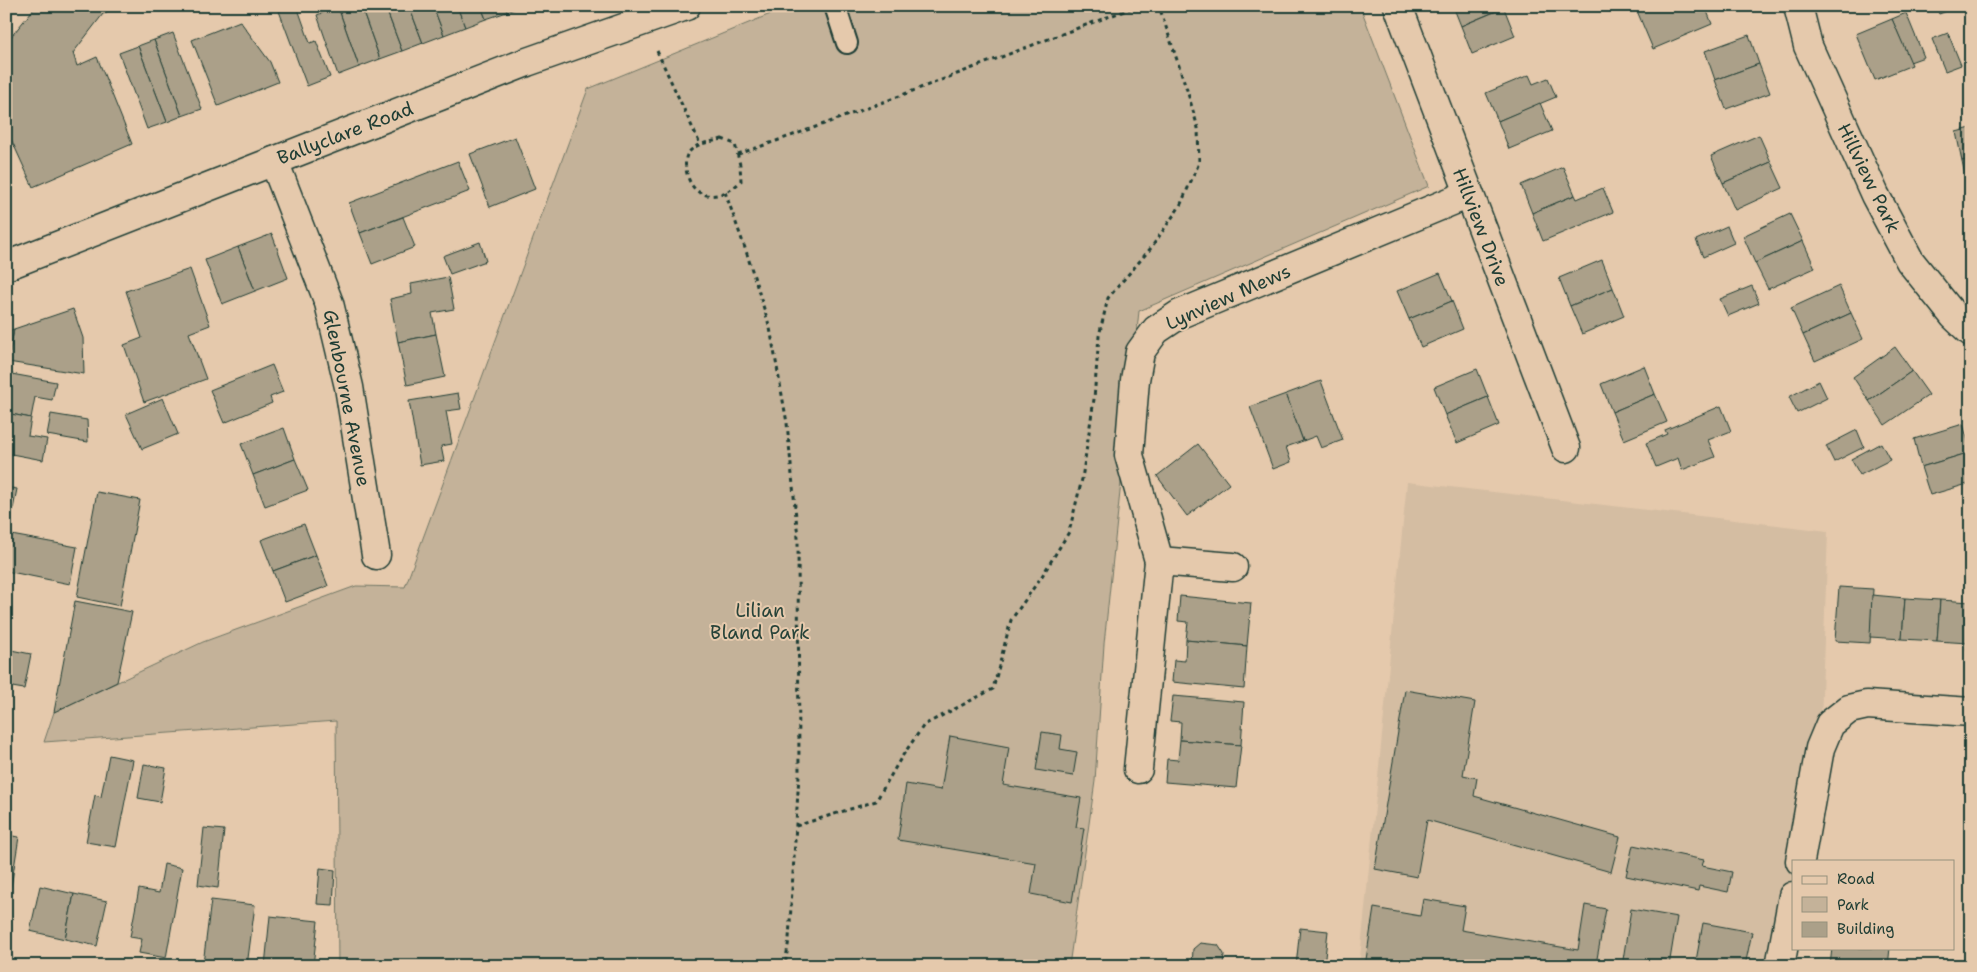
<svg xmlns="http://www.w3.org/2000/svg" width="1977" height="972" font-family="'Shantell Sans',sans-serif">
  <style>
    .built { fill: #d4bda2 }
    .green { fill: #c4b299; stroke: #727866 }
    .building { fill: #aba089; stroke: #1f3d34 }
    .lines { fill: none; stroke-linecap: round; stroke-linejoin: round }
    .lane-casing { stroke: #1f3d34; stroke-width: 24 }
    .street-casing { stroke: #1f3d34; stroke-width: 31 }
    .secondary-casing { stroke: #1f3d34; stroke-width: 31 }
    .path { stroke: #1f3d34; stroke-width: 3; stroke-dasharray: 4 4; stroke-linecap: butt }
    .lane { stroke: #e5c9ac; stroke-width: 20 }
    .street { stroke: #e5c9ac; stroke-width: 28 }
    .secondary { stroke: #e5c9ac; stroke-width: 28 }
    .labels { text-anchor: middle; dominant-baseline: central; stroke-width: 4; stroke-linejoin: round; paint-order: stroke }
    .street-label { font-size: 19px; fill: #1f3d34; stroke: #e5c9ac }
    .park-label { font-size: 19px; fill: #274339; stroke: #e5c9ac }
  </style>
  <rect width="100%" height="100%" fill="#e5c9ac"/>
  <filter id="ink" filterUnits="userSpaceOnUse"><feTurbulence type="fractalNoise" baseFrequency=".02" numOctaves="2"/><feDisplacementMap in="SourceGraphic" scale="10" xChannelSelector="R" yChannelSelector="G"/><feConvolveMatrix kernelMatrix="1 2 1 2 8 2 1 2 1" color-interpolation-filters="sRGB"/></filter>
  <g filter="url(#ink)">
    <polygon class="built" points="1407,482 1828,531 1820,748 1793,861 1793,896 1780,966 1396,966 1360,959"/>
    <polygon class="green" points="790,6 1360,6 1429,186 1139,311 1104,644 1095,781 1069,966 338,966 336,721 44,742 54,712 203,642 356,586 405,587 588,89"/>
    <g class="building">
      <polygon points="36,6 117,6 103,14 73,53 77,66 97,57 132,144 33,187 6,128 6,43"/>
      <polygon points="291,6 297,6 310,43 316,41 330,77 307,86 279,11"/>
      <polygon points="340,6 361,6 380,59 359,67 338,7"/>
      <polygon points="361,6 385,6 402,51 380,59"/>
      <polygon points="385,6 409,6 423,43 402,51"/>
      <polygon points="409,6 433,6 444,35 423,43"/>
      <polygon points="433,6 457,6 465,27 444,35"/>
      <polygon points="457,6 481,6 486,19 465,27"/>
      <polygon points="481,6 505,6 507,12 486,19"/>
      <polygon points="505,6 521,6 507,12"/>
      <polygon points="1453,6 1508,6 1461,26"/>
      <polygon points="1635,6 1705,6 1712,24 1653,49"/>
      <polygon points="1936,6 1960,6 1939,14"/>
      <polygon points="338,7 359,67 338,75 317,15"/>
      <polygon points="1504,8 1515,36 1472,54 1461,26"/>
      <polygon points="1906,13 1924,57 1910,62 1892,19"/>
      <polygon points="1892,19 1912,65 1875,80 1856,34"/>
      <polygon points="240,21 270,62 278,82 218,106 192,40"/>
      <polygon points="173,33 202,109 182,116 154,40"/>
      <polygon points="1948,33 1961,65 1945,71 1932,39"/>
      <polygon points="1749,35 1759,64 1715,80 1705,51"/>
      <polygon points="154,40 182,116 167,122 138,46"/>
      <polygon points="138,46 167,122 147,129 119,53"/>
      <polygon points="1759,64 1770,93 1726,109 1715,80"/>
      <polygon points="1529,75 1533,84 1548,78 1556,97 1498,121 1486,93"/>
      <polygon points="1540,103 1552,131 1509,149 1498,121"/>
      <polygon points="1971,128 1971,159 1962,161 1956,132"/>
      <polygon points="1759,135 1771,162 1723,183 1711,156"/>
      <polygon points="515,137 535,189 490,207 470,154"/>
      <polygon points="1971,159 1971,188 1968,189 1962,161"/>
      <polygon points="458,161 470,191 360,233 349,203"/>
      <polygon points="1771,162 1783,188 1735,210 1723,183"/>
      <polygon points="1563,167 1575,195 1532,213 1521,185"/>
      <polygon points="1603,188 1613,212 1543,241 1532,213 1575,195 1577,199"/>
      <polygon points="1790,214 1803,241 1755,263 1743,236"/>
      <polygon points="403,217 415,247 372,264 360,233"/>
      <polygon points="1727,226 1734,243 1703,257 1696,240"/>
      <polygon points="272,234 288,278 255,291 238,247"/>
      <polygon points="1803,241 1815,268 1768,289 1755,263"/>
      <polygon points="480,242 486,261 450,274 443,256"/>
      <polygon points="238,247 255,291 222,304 205,260"/>
      <polygon points="1602,260 1613,288 1570,306 1559,278"/>
      <polygon points="190,269 210,325 189,333 206,379 144,402 124,345 142,338 126,291"/>
      <polygon points="1440,273 1452,301 1409,319 1397,291"/>
      <polygon points="448,277 454,309 432,313 436,334 398,342 390,299 412,294 411,284"/>
      <polygon points="1752,286 1759,303 1728,316 1720,299"/>
      <polygon points="1839,286 1851,313 1803,335 1791,308"/>
      <polygon points="1613,288 1624,316 1582,334 1570,306"/>
      <polygon points="1452,301 1463,329 1421,347 1409,319"/>
      <polygon points="73,309 83,338 84,374 8,362 14,329"/>
      <polygon points="1851,313 1863,339 1815,361 1803,335"/>
      <polygon points="14,329 8,362 6,362 6,332"/>
      <polygon points="436,334 445,377 407,385 398,342"/>
      <polygon points="1895,347 1912,371 1869,401 1853,377"/>
      <polygon points="272,365 283,392 270,397 272,403 224,423 210,390"/>
      <polygon points="1644,366 1655,394 1612,412 1601,384"/>
      <polygon points="1477,369 1488,397 1445,415 1434,387"/>
      <polygon points="1912,371 1929,395 1885,425 1869,401"/>
      <polygon points="6,373 56,382 52,400 35,397 31,418 6,413"/>
      <polygon points="1321,381 1343,440 1321,448 1316,436 1303,441 1286,394"/>
      <polygon points="1819,381 1827,398 1797,413 1789,397"/>
      <polygon points="458,393 461,409 446,411 452,444 441,446 444,461 420,465 409,401"/>
      <polygon points="1286,394 1303,441 1286,447 1291,462 1273,469 1250,407"/>
      <polygon points="1655,394 1667,422 1624,440 1612,412"/>
      <polygon points="1488,397 1499,425 1457,443 1445,415"/>
      <polygon points="163,398 178,434 142,449 126,414"/>
      <polygon points="1721,406 1731,431 1708,440 1715,457 1682,470 1678,458 1656,467 1646,443 1667,434 1665,430"/>
      <polygon points="6,413 31,418 28,436 47,439 43,460 6,453"/>
      <polygon points="51,414 87,420 88,442 47,435"/>
      <polygon points="1963,424 1971,452 1921,467 1914,439"/>
      <polygon points="284,428 295,459 253,475 241,444"/>
      <polygon points="1857,430 1864,447 1834,462 1826,446"/>
      <polygon points="1881,443 1890,460 1860,475 1851,459"/>
      <polygon points="1198,444 1229,484 1187,516 1157,476"/>
      <polygon points="1971,452 1971,483 1930,495 1921,467"/>
      <polygon points="295,459 308,490 265,506 253,475"/>
      <polygon points="6,487 17,489 8,534 6,534"/>
      <polygon points="97,492 140,500 120,606 77,597"/>
      <polygon points="304,524 316,555 273,571 261,540"/>
      <polygon points="6,534 77,547 70,584 6,571"/>
      <polygon points="316,555 328,586 285,602 273,571"/>
      <polygon points="1839,587 1873,589 1870,643 1835,641"/>
      <polygon points="1872,595 1905,598 1902,639 1870,637"/>
      <polygon points="1180,596 1251,603 1247,646 1186,640 1188,622 1178,621"/>
      <polygon points="1905,598 1940,600 1937,641 1902,639"/>
      <polygon points="1940,600 1971,602 1968,643 1937,641"/>
      <polygon points="1971,600 1971,650 1967,650"/>
      <polygon points="75,601 132,612 117,682 54,712"/>
      <polygon points="1186,640 1247,646 1244,689 1172,682 1174,660 1185,661"/>
      <polygon points="6,649 31,654 24,689 6,686"/>
      <polygon points="1405,690 1475,702 1463,775 1477,778 1474,796 1620,837 1611,872 1427,820 1417,877 1375,869"/>
      <polygon points="1173,696 1244,702 1241,745 1180,740 1181,722 1170,721"/>
      <polygon points="1042,732 1062,735 1060,749 1077,752 1073,776 1036,770"/>
      <polygon points="950,736 1009,747 1003,785 1081,798 1076,827 1084,828 1072,902 1031,894 1036,863 898,840 906,784 941,790"/>
      <polygon points="1180,740 1241,745 1236,788 1165,782 1167,759 1178,760"/>
      <polygon points="109,755 133,760 116,847 86,842 95,795 101,797"/>
      <polygon points="144,764 166,768 160,802 138,798"/>
      <polygon points="204,828 224,830 218,888 198,885"/>
      <polygon points="6,835 19,837 10,893 6,892"/>
      <polygon points="1633,845 1704,860 1702,866 1732,872 1728,892 1699,886 1698,891 1626,876"/>
      <polygon points="164,864 182,868 166,958 139,953 142,939 130,937 139,889 159,893"/>
      <polygon points="320,868 335,870 333,905 317,904"/>
      <polygon points="40,886 74,894 65,939 30,931"/>
      <polygon points="74,894 107,901 97,946 65,939"/>
      <polygon points="1423,899 1465,906 1461,930 1578,950 1585,905 1606,909 1596,964 1607,966 1455,966 1438,963 1438,966 1365,966 1374,908 1420,916"/>
      <polygon points="211,900 255,905 247,966 203,964"/>
      <polygon points="1631,909 1677,917 1669,966 1622,966"/>
      <polygon points="270,916 318,921 313,966 265,966"/>
      <polygon points="1703,923 1752,932 1745,966 1695,966"/>
      <polygon points="1300,928 1328,931 1324,966 1296,966"/>
      <polygon points="1200,943 1218,945 1224,954 1223,966 1192,966 1193,949"/>
      <polygon points="1832,948 1890,948 1888,966 1830,966"/>
      <polygon points="1147,964 1175,966 1147,966"/>
    </g>
    <g class="lines">
      <g class="lane-casing">
        <polyline id="lane" points="835,6 847,43"/>
      </g>
      <g class="street-casing">
        <g id="street">
          <polyline points="1398,6 1566,448"/>
          <polyline points="1798,6 1808,46 1875,195 1910,261 1954,316 1971,332"/>
          <polyline points="274,161 329,303 349,387 376,555"/>
          <polyline points="1159,561 1233,567"/>
          <polyline points="1138,769 1159,561 1129,455 1135,380 1140,352 1156,330 1180,314 1469,194"/>
          <polyline points="1800,861 1820,748 1830,724 1849,709 1867,705 1971,712"/>
          <polyline points="1780,966 1793,896"/>
        </g>
      </g>
      <g class="secondary-casing">
        <polyline id="secondary" points="6,266 527,62 686,6"/>
      </g>
      <g class="path">
        <polyline points="657,51 700,144"/>
        <path d="M722,139L735,144L740,165L741,181C721,202 691,202 686,169C685,163 685,155 690,151C697,143 712,142 722,139Z"/>
        <path d="M738,154C873,109 1004,54 1138,6"/>
        <polyline points="725,192 746,251 770,328 787,423 798,538 799,775 789,939 785,966"/>
        <polyline points="796,826 876,801 901,758 924,725 993,689 1011,620 1042,576 1069,532 1082,479 1094,399 1099,336 1108,298 1151,248 1180,206 1199,163 1198,128 1187,90 1159,6"/>
      </g>
      <use href="#lane" class="lane"/>
      <use href="#street" class="street"/>
      <use href="#secondary" class="secondary"/>
    </g>
  </g>
  <g class="labels">
    <g class="street-label">
      <text transform="translate(345 133) rotate(-21)">Ballyclare Road</text>
      <text transform="translate(1869 178) rotate(64)">Hillview Park</text>
      <text transform="translate(1481 227) rotate(69)">Hillview Drive</text>
      <text transform="translate(1228 297) rotate(-24)">Lynview Mews</text>
      <text transform="translate(347 398) rotate(79)">Glenbourne Avenue</text>
    </g>
    <g class="park-label">
      <text x="760" y="610">Lilian<tspan x="760" dy="22">Bland Park</tspan></text>
    </g>
  </g>
  <rect width="1977" height="972" fill="none" stroke="#e5c9ac" stroke-width="25"/>
  <rect x="12" y="12" width="1952" height="947" fill="none" stroke="#1f3d34" stroke-width="2" filter="url(#ink)"/>
  <rect x="1792" y="860" width="162" height="90" fill="#e5c9ac" stroke="#96917c"/>
  <rect x="1802" y="876" width="25" height="8" fill="#e5c9ac" stroke="#96917c"/>
  <text x="1837" y="884" font-size="15" fill="#1f3d34">Road</text>
  <rect x="1802" y="897" width="25" height="15" fill="#c4b299" stroke="#96917c"/>
  <text x="1837" y="910" font-size="15" fill="#1f3d34">Park</text>
  <rect x="1802" y="922" width="25" height="15" fill="#aba089" stroke="#96917c"/>
  <text x="1837" y="934" font-size="15" fill="#1f3d34">Building</text>
</svg>
